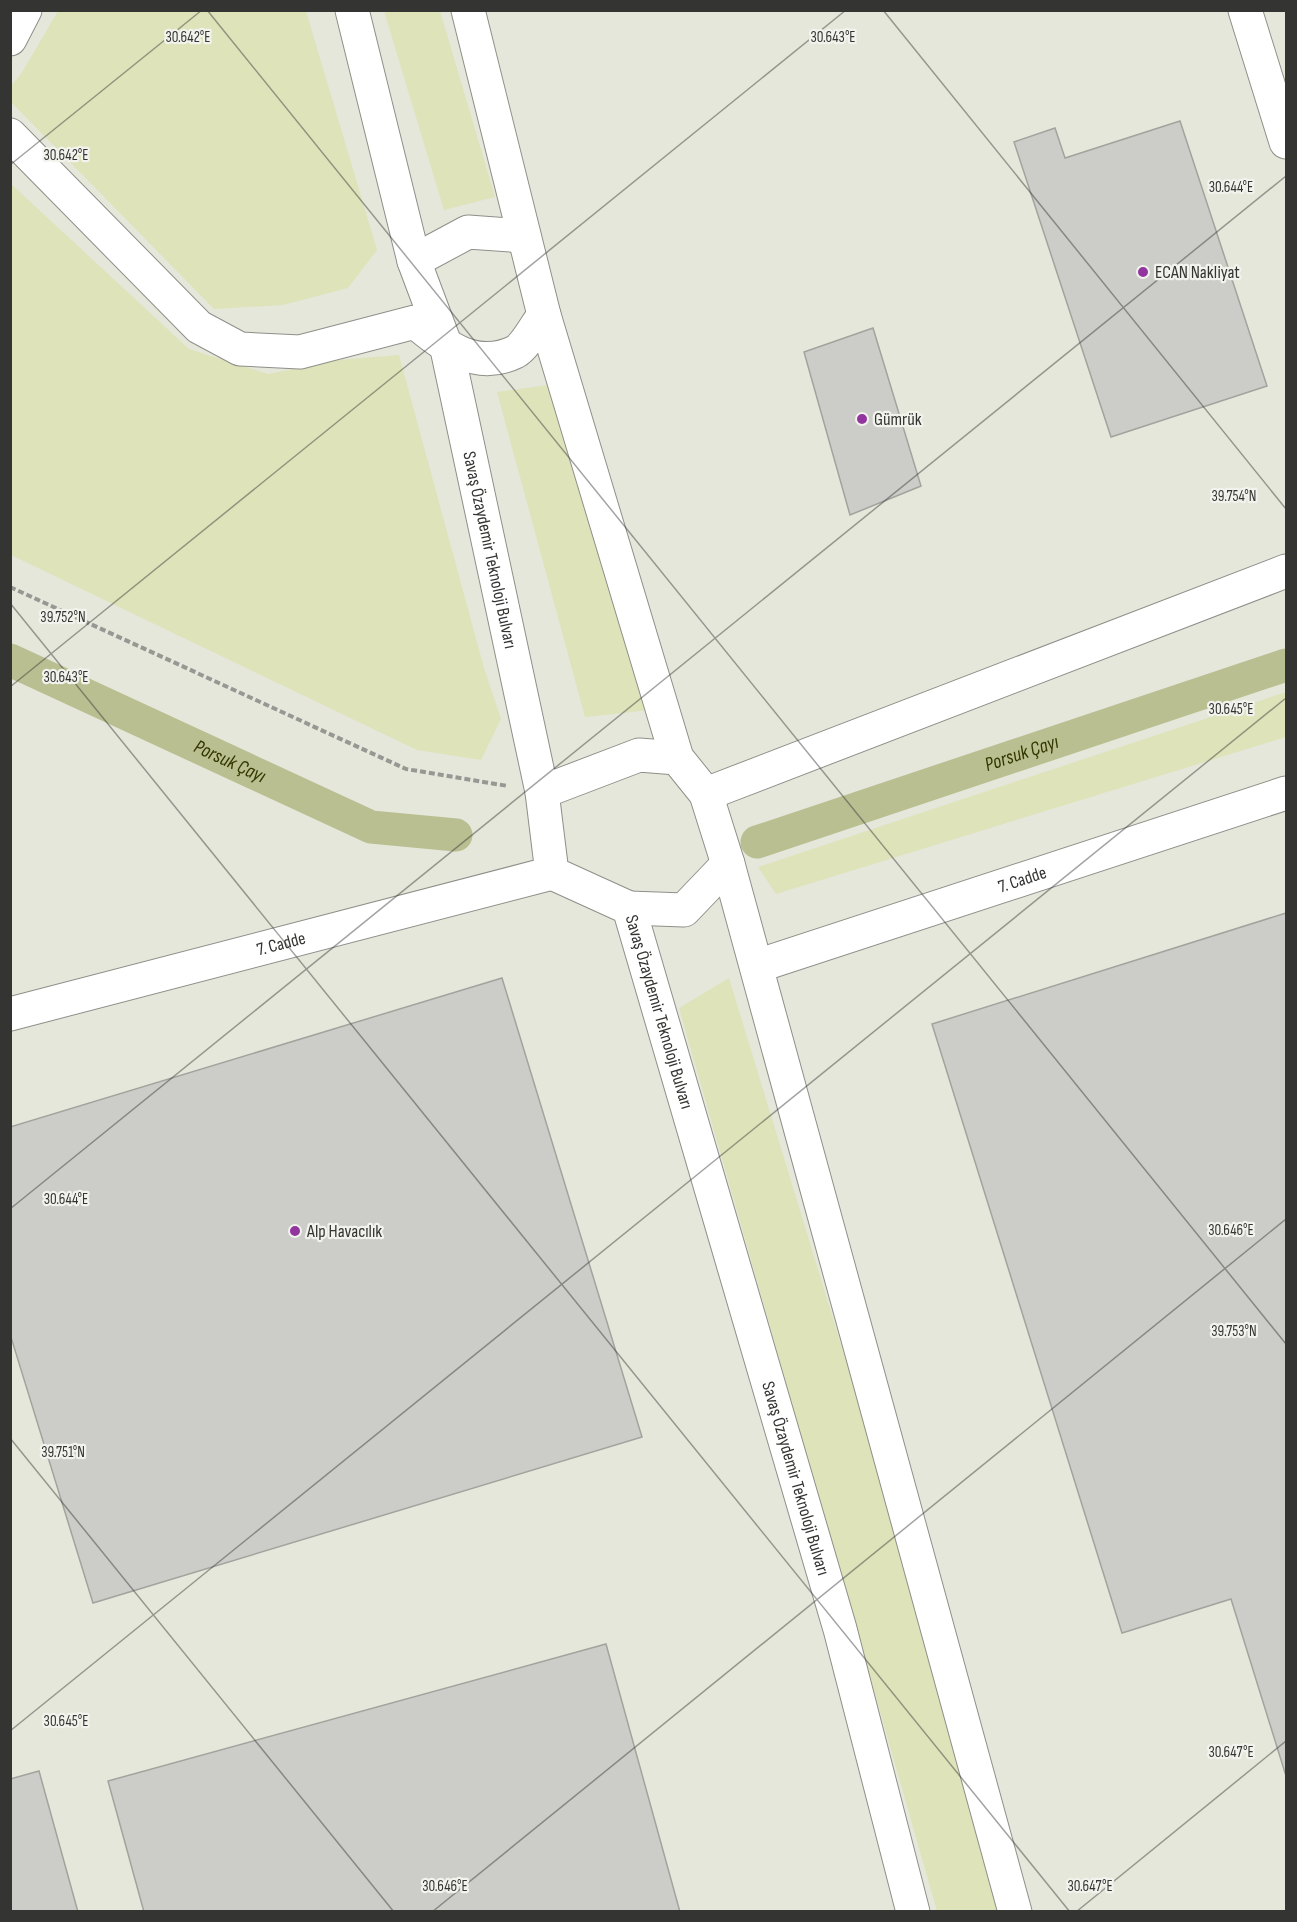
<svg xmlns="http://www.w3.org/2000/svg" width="1297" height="1922" font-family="'Sofia Sans Condensed',sans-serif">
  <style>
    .built { fill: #e5e7da }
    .green { fill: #dee3ba }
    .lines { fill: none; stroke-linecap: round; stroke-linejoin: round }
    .canal { stroke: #babf91; stroke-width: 33 }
    .building { fill: #cccdc8; stroke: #a3a39e; stroke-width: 1.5 }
    .minor-casing { stroke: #8f8f8a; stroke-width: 35 }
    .path { stroke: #979793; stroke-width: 4; stroke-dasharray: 6 3; stroke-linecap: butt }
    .minor { stroke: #fff; stroke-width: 33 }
    .ticks { fill: none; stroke: #343432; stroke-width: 1.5; stroke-opacity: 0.45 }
    .poi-dot { fill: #93359f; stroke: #f2f3ed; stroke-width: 2 }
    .labels { text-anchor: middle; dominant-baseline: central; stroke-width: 4.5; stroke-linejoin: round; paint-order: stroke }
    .poi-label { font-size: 18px; fill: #343432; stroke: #f2f3ed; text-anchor: start }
    .street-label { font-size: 18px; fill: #343432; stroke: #f2f3ed }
    .water-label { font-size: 20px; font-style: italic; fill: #343700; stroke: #f2f3ed }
    .ticks-label { font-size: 15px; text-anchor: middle; fill: #343432; stroke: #f2f3ed; stroke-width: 4.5; stroke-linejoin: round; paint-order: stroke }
  </style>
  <rect width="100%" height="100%" fill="#f2f3ed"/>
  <rect class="built" x="11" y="11" width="1275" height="1900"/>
  <g class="green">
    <polygon points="58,11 306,11 377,250 348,288 283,305 214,309 11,102 11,86 21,74"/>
    <polygon points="384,11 440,11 495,197 444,210"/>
    <polygon points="10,183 189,349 268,374 338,360 399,355 484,668 501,719 481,760 417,750 11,555"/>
    <polygon points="548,385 650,710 585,717 497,392"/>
    <polygon points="1286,692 1286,737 776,894 758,867"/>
    <polygon points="729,978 1014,1911 937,1911 679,1008"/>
  </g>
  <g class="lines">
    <g class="canal">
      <path id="s1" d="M10,660L371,827L456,835"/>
      <path id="s2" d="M757,842L1286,665"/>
    </g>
  </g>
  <g class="building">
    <polygon points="1180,121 1267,386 1111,437 1014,142 1055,128 1065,158"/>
    <polygon points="873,328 921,486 850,515 804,352"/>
    <polygon points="1286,913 1286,1776 1231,1599 1122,1633 932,1024"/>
    <polygon points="502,978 642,1437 93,1603 10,1334 10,1127"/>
    <polygon points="606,1644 680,1912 144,1912 108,1781"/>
    <polygon points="39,1771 78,1912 10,1912 10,1779"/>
  </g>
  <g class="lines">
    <g class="minor-casing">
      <g id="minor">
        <path id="s3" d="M352,10L414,261L447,349L542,792L552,873L629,908L840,1629L913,1912"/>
        <polyline points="468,10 544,315 677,758 706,794 728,864 1015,1912"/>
        <polyline points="1245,10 1286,142"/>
        <polyline points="10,39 25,10"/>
        <path d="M10,135L199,327L240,349L300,352L415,322C444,346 476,371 515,352C526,346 536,325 544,315"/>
        <polyline points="414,261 468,232 524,236"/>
        <polyline points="542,792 639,755 677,758"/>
        <polyline points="706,794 1286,571"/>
        <polyline points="629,908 684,910 728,864"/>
        <path id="s4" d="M757,966L1286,793"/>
        <path id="s5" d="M10,1014L552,873"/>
      </g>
    </g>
    <polyline class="path" points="10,587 406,769 508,786"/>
    <use href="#minor" class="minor"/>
  </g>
  <path class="ticks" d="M207,10L1286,1344M883,10L1286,509M10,165L202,10M10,603L1070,1912M10,687L846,10M10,1209L1286,176M10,1438L394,1912M10,1731L1286,698M432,1912L1286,1219M1076,1912L1286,1741"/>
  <g class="poi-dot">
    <circle cx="1143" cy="272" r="6"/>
    <circle cx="862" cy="419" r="6"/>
    <circle cx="295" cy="1231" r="6"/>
  </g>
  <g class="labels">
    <g class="poi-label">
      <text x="1155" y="272">ECAN Nakliyat</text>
      <text x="874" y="419">Gümrük</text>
      <text x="307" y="1231">Alp Havacılık</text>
    </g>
    <g class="street-label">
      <text stroke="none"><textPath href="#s3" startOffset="558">Savaş Özaydemir Teknoloji Bulvarı</textPath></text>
      <text stroke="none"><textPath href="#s4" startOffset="279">7. Cadde</textPath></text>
      <text stroke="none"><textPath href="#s5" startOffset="280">7. Cadde</textPath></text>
      <text stroke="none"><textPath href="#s3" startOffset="1080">Savaş Özaydemir Teknoloji Bulvarı</textPath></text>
      <text stroke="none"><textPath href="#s3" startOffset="1566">Savaş Özaydemir Teknoloji Bulvarı</textPath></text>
    </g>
    <g class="water-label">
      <text stroke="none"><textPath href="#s2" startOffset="279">Porsuk Çayı</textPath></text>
      <text stroke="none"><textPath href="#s1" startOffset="242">Porsuk Çayı</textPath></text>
    </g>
  </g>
  <g class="ticks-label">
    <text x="188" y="42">30.642°E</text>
    <text x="833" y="42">30.643°E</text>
    <text x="66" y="160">30.642°E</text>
    <text x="1231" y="192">30.644°E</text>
    <text x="1234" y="501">39.754°N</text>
    <text x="63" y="622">39.752°N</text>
    <text x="66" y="682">30.643°E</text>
    <text x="1231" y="714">30.645°E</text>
    <text x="66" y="1204">30.644°E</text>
    <text x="1231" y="1235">30.646°E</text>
    <text x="1234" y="1336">39.753°N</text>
    <text x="63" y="1457">39.751°N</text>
    <text x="66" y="1726">30.645°E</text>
    <text x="1231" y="1757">30.647°E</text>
    <text x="445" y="1891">30.646°E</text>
    <text x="1090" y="1891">30.647°E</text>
  </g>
  <rect width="1297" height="1922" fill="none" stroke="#343432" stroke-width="24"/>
</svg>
